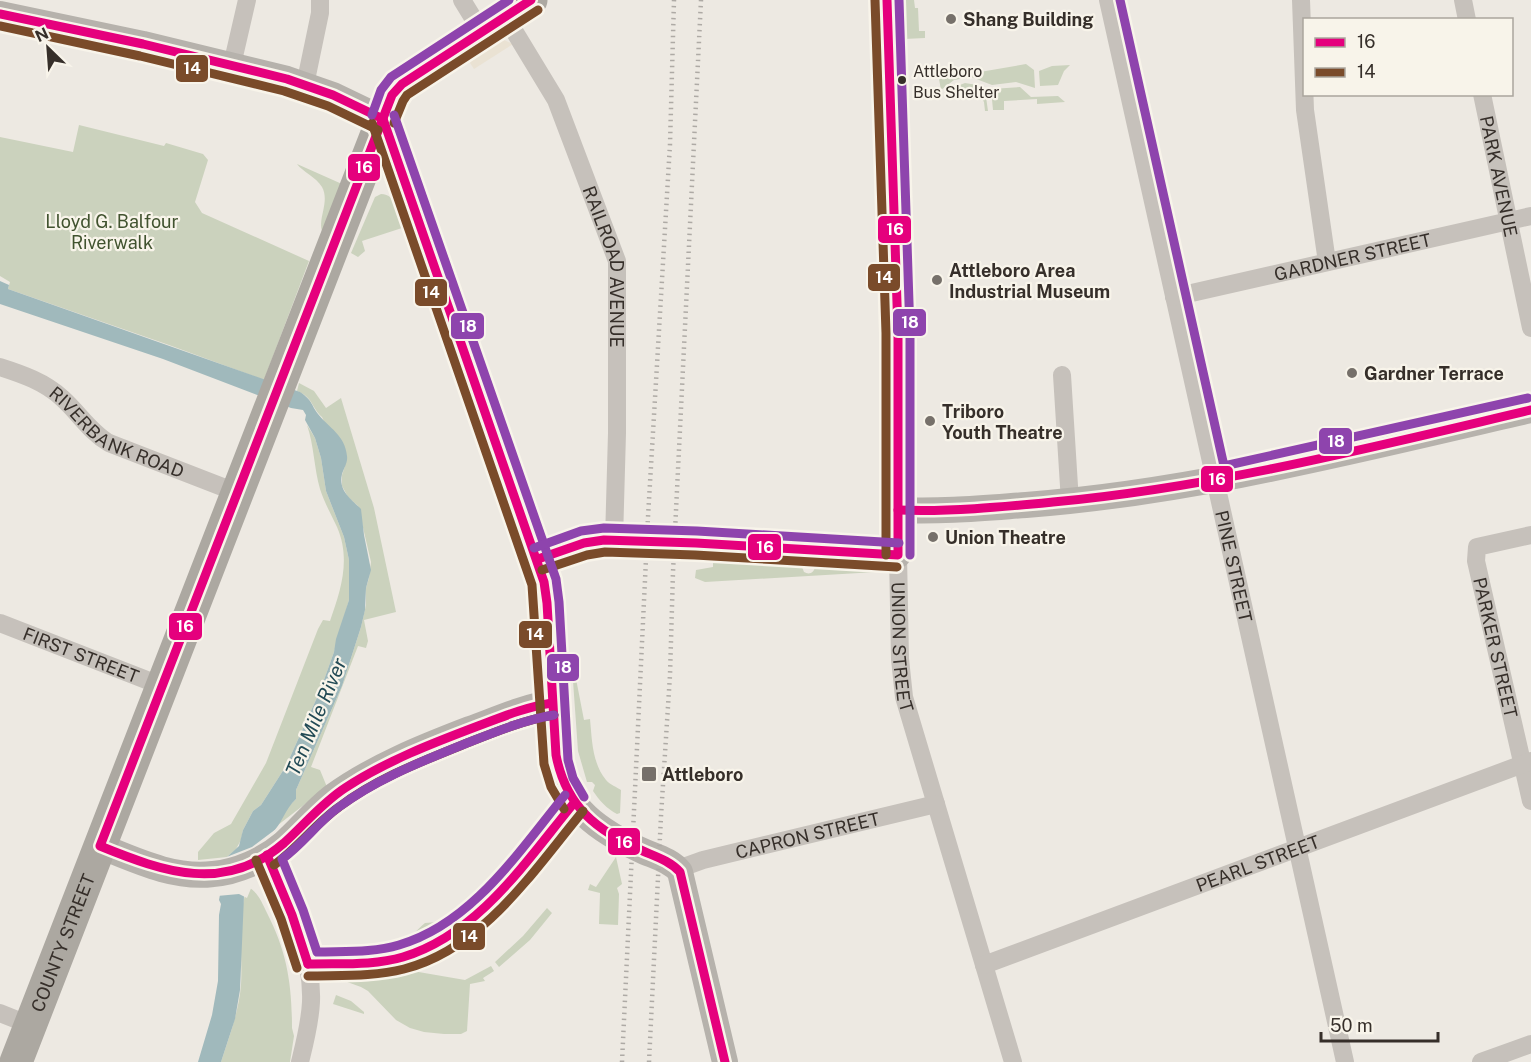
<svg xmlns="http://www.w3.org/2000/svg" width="1531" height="1062" font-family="'Public Sans',sans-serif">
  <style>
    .green { fill: #cbd2bd }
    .plaza { fill: #eae2d3 }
    .water { fill: #a0b9bc }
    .pier { fill: #ede9e2 }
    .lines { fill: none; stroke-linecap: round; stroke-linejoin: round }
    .street { stroke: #c6c1bb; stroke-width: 18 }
    .secondary { stroke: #b6b2ac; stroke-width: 26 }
    .highway { stroke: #aca8a1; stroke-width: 33 }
    .rail { stroke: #aeaaa5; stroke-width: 4.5; stroke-dasharray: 1.5 4.5; stroke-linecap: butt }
    .bus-1-casing { stroke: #f8f4ea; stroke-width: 14 }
    .bus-2-casing { stroke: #f8f4ea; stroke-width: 14 }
    .bus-3-casing { stroke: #f8f4ea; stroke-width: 14 }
    .bus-1 { stroke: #e5007d; stroke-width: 9 }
    .bus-2 { stroke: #7a4b2a; stroke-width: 9 }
    .bus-3 { stroke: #8e44ad; stroke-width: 9 }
    .poi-dot { fill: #76706a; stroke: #f8f4ea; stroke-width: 2 }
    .bus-dot { fill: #362f2a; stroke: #f8f4ea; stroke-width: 2 }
    .labels { text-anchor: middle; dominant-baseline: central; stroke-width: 4.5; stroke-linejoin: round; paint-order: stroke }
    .bus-label { font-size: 16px; fill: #362f2a; stroke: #f8f4ea; text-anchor: start }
    .poi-label { font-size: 18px; font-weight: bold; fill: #362f2a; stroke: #f8f4ea; text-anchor: start }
    .street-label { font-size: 18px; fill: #362f2a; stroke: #f8f4ea }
    .park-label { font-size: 18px; fill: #41532f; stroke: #f8f4ea }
    .water-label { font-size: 20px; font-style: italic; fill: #224a55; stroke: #f8f4ea }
    .line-badge { stroke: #f8f4ea; stroke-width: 2 }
    .badge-label { font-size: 16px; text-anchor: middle; font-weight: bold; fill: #fff }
  </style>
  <rect width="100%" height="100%" fill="#ede9e2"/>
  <g class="green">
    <polygon points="903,0 914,0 915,8 918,8 919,31 925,31 925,38 904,39"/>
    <polygon points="1026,64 1034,70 1035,88 1016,82 992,85 971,77 954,80 941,90 939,79"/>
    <polygon points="1070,65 1064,71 1058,85 1040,86 1039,71 1052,66"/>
    <path d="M965,83L977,85L985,90L988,111H985L984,102L982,99C971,98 956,103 948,95L952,88Z"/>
    <polygon points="1020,87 1031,97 1058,96 1065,102 1037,104 1037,99 1004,101 1004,110 993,110 991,89"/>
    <polygon points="79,125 164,146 166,143 203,154 208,160 195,202 202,213 309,261 264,380 169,345 8,289 10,282 0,276 0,137 73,152"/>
    <path d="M297,164L342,184L322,231C318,217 330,202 322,187C316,177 303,172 297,164Z"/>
    <path d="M381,194C397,194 398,215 402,228L362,241L365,251L358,257L351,253L375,197Z"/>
    <path d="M299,383L314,391L326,408L341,398L374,508L396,612L364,620L368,641L366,648L358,646L311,767L320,770L327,787L278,825L286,809L296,799V790L342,686L361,627L366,605V588L369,578L371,562L358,506L348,497L342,486V475L345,466L322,417C311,407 313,397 297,391Z"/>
    <path d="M307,425L315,438L321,458L326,491L344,537L349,560V600L334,652L320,691L286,766L261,805L253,811L243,830L241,840L236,849L227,857L198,860V852L214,833L231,824L266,763L318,629L323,620L330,621C341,590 351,559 337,527C331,514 324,502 320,489C314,468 314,445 307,425Z"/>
    <path d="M713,561L802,567L804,572C809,575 814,573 815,567L876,572L705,582L695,578L696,570L713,567Z"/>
    <path d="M571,653L584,720L590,719C592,739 592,763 606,780C610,785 617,787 621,790L620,813L617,814C607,809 599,800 593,791L595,785L592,782H587L578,751Z"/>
    <path d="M532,835L479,903L439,933L405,947L400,948L396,944C410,941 415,931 425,923L450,921L478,901Z"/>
    <polygon points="616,857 622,884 617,888 619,894 618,925 599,924 600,893 588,890 590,884 596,887"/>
    <path d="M248,887C258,892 262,903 267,913C287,952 292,984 292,1028L294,1036L290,1062H221C229,1037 239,1011 241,985C243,954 236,914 248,887Z"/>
    <polygon points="547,908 552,913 530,940 499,967 495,962 523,936"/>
    <polygon points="491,966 494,971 483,978 485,981 470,984 467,1031 461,1034 444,1034 424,1032 410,1028 396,1020 368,991 361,987 339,979 339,974 363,975 407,970 465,980"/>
    <polygon points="336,995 351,1001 364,1012 364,1014 333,1004"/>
  </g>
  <polygon class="plaza" points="504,40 513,44 474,69 470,63 472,55 489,45"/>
  <path class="water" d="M0,281L9,285L8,289L300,392C313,401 310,403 318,414C329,428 345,435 347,456C348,462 344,468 342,474C338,491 351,499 361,509L364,535L371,570L366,588L365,610L361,627L342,686L296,790V799C285,809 282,824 271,834L244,896L240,990L235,1019L221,1062H198L212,1015L218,981L219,915L221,904L219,900L227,857L239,846L243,830L253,811L261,805L286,766L320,691L334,652L336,639L349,600V560L344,537L326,491L321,458L315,438L305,420L306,415L303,410L291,408L163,359L0,304Z"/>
  <polygon class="pier" points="276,829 247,898 239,894 217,896 224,858 252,847"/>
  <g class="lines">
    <g class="street">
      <polyline points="462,0 481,31"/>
      <path id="s1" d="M1108,0L1345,1062"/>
      <polyline points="1301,0 1305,110 1327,262"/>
      <polyline points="1463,0 1467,20"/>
      <path id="s2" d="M505,16L556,100L617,261V433L614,540"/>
      <polyline points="232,65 247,0"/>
      <polyline points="305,85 320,13 320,0"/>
      <path id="s3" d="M1482,94L1531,328"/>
      <path id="s4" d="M1174,297L1531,216"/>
      <path id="s5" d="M0,367C22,374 45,382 62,398C78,412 90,432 109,443L238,493"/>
      <polyline points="1062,375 1070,502"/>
      <path id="s6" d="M1531,535L1477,547L1476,561L1531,801"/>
      <path id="s7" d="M898,555L900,659L904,697L1013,1062"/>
      <path id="s8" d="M0,623L162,686"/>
      <path d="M267,855C287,901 313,951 311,1002C310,1023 305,1042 300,1062"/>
      <path id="s9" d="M678,869L703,860L936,804"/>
      <path id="s10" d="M984,965L1531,761"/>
      <polyline points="0,1013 30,1025"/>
      <polyline points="1481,1062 1531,1044"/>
    </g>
    <g class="secondary">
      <path d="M0,14L143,44L287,79L333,95L383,119L544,582L547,603L556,755C561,807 602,833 645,852C657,857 672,861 680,872L725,1062"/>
      <path d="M898,510C941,512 984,508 1026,505C1197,492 1364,448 1531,410"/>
      <polyline points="538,559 584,543 604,540 696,543 898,555 898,333 887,0"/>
      <path d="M100,846C135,860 174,879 213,874C237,872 264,860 283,844C300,829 314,811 332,797C373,767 423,747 470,729C498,719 523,707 552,703"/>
    </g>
    <path class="highway" id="s11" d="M16,1062L392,95L402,84L531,0"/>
    <g class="rail">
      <polyline points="622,1062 648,517 670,144 674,0"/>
      <polyline points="649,1062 661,816 670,675 673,572 701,0"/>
    </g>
    <g class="bus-1-casing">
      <g id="bus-1">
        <path d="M531,0L402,84L392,95L100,846C164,872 225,894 284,843C305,824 322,803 345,788C386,761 433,743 478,726C502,717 526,707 552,703"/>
        <polyline points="0,14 143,44 287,79 333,95 383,119"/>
        <path d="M383,119L544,582L547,603L556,755C566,807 597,831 643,851C657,857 670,861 680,872L725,1062"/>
        <path d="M898,510C950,512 1001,507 1053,502C1215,487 1373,447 1531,410"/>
        <polyline points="538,559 584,543 604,540 696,543 898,555 898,333 887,0"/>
        <polyline points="267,855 292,915 308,964"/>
        <path d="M308,964C339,963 373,966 403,957C479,934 526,861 574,803"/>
      </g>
    </g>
    <g class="bus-2-casing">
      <g id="bus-2">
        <polyline points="875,0 886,333 886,555"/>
        <polyline points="0,26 140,56 284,91 328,106 378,130"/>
        <polyline points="372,123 532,585 544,764 551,787 564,809"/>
        <polyline points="394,123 403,101 407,95 538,10"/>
        <polyline points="542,570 587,555 605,552 695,555 897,567"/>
        <polyline points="256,860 281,919 297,968"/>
        <path d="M274,865C298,848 315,824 339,807C377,778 423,761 467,743C495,732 524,720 554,715"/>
        <path d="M308,976C340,975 373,977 404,969C483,949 534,870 583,811"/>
      </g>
    </g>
    <g class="bus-3-casing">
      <g id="bus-3">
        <polyline points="899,0 910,333 910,555"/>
        <polyline points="1120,0 1224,466 1528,398"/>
        <polyline points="372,115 381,90 391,77 509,0"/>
        <polyline points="394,115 556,579 559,602 568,760 573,778 584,797"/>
        <polyline points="534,548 581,531 604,528 697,531 899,543"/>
        <path d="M554,715C524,720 495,732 467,743C423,761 378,778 339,807C318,822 303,844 282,859L303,910L317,952C344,951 373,953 399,945C472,924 519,851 565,795"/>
      </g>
    </g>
    <use href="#bus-1" class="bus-1"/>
    <use href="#bus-2" class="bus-2"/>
    <use href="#bus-3" class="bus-3"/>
  </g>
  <g class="poi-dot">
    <circle cx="951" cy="19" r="6"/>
    <circle cx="937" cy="280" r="6"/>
    <circle cx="1352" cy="373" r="6"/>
    <circle cx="930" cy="421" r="6"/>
    <circle cx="933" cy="537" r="6"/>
    <rect x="641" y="766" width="16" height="16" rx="3"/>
  </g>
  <circle class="bus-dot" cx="902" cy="80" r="5"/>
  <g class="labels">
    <g class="bus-label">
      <text x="913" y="71">Attleboro<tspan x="913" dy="21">Bus Shelter</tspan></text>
    </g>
    <g class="poi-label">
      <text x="963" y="19">Shang Building</text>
      <text x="949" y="270">Attleboro Area<tspan x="949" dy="21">Industrial Museum</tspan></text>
      <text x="1364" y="373">Gardner Terrace</text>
      <text x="942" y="411">Triboro<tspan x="942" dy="21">Youth Theatre</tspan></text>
      <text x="945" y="537">Union Theatre</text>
      <text x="662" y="774">Attleboro</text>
    </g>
    <g class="street-label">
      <text stroke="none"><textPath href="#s3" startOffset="84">PARK AVENUE</textPath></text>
      <text stroke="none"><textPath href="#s4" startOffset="183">GARDNER STREET</textPath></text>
      <text stroke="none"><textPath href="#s2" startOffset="274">RAILROAD AVENUE</textPath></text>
      <text stroke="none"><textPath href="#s5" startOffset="136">RIVERBANK ROAD</textPath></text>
      <text stroke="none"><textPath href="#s1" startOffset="580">PINE STREET</textPath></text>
      <text stroke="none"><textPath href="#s7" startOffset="92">UNION STREET</textPath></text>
      <text stroke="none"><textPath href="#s6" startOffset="158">PARKER STREET</textPath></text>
      <text stroke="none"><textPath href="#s8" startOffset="87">FIRST STREET</textPath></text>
      <text stroke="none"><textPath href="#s9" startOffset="134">CAPRON STREET</textPath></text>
      <text stroke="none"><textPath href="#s10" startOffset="292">PEARL STREET</textPath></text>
      <text stroke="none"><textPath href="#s11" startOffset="128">COUNTY STREET</textPath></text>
    </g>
    <g class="park-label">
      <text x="112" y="221">Lloyd G. Balfour<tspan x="112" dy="21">Riverwalk</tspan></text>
    </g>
    <g class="water-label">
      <text transform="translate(316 717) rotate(-67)">Ten Mile River</text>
    </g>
  </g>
  <g class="line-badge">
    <rect x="175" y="54" width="34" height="29" rx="6" fill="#7a4b2a"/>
    <rect x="347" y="153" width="34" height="29" rx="6" fill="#e5007d"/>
    <rect x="877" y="215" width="35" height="29" rx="6" fill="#e5007d"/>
    <rect x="867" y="263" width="34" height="29" rx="6" fill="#7a4b2a"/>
    <rect x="414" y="278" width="34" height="29" rx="6" fill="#7a4b2a"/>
    <rect x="892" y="308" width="35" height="29" rx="6" fill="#8e44ad"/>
    <rect x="450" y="312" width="35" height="28" rx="6" fill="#8e44ad"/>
    <rect x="1318" y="427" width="35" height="28" rx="6" fill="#8e44ad"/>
    <rect x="1200" y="465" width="34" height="28" rx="6" fill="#e5007d"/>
    <rect x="747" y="533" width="35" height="28" rx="6" fill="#e5007d"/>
    <rect x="168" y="612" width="35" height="29" rx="6" fill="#e5007d"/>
    <rect x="518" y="620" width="35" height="29" rx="6" fill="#7a4b2a"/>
    <rect x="546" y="653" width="34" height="29" rx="6" fill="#8e44ad"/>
    <rect x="607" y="827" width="34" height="29" rx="6" fill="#e5007d"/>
    <rect x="452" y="922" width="34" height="29" rx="6" fill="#7a4b2a"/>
  </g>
  <g class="badge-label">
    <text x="192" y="74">14</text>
    <text x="364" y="173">16</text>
    <text x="895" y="235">16</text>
    <text x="884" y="283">14</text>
    <text x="431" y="298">14</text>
    <text x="910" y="328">18</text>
    <text x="468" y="332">18</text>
    <text x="1336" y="447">18</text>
    <text x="1217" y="485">16</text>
    <text x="765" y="553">16</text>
    <text x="185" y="632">16</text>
    <text x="535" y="640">14</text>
    <text x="563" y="673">18</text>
    <text x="624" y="848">16</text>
    <text x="469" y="942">14</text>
  </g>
  <rect x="1303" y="18" width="210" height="78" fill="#f8f4ea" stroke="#aaa59d" stroke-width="1.5"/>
  <rect x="1315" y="38" width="30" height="9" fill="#e5007d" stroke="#aaa59d" stroke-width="1.5"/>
  <text x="1357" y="48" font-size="18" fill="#362f2a">16</text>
  <rect x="1315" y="68" width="30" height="9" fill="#7a4b2a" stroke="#aaa59d" stroke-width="1.5"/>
  <text x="1357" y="78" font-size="18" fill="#362f2a">14</text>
  <g transform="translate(48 48) rotate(335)" stroke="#f8f4ea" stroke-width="4.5" paint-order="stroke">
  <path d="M0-4.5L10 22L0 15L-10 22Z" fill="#362f2a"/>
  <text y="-9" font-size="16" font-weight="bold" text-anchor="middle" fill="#362f2a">N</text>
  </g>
  <path d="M1321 1032v9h117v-9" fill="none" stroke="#362f2a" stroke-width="3"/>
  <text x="1330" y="1032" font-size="18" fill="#362f2a" stroke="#f8f4ea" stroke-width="4.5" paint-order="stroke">50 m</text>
</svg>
